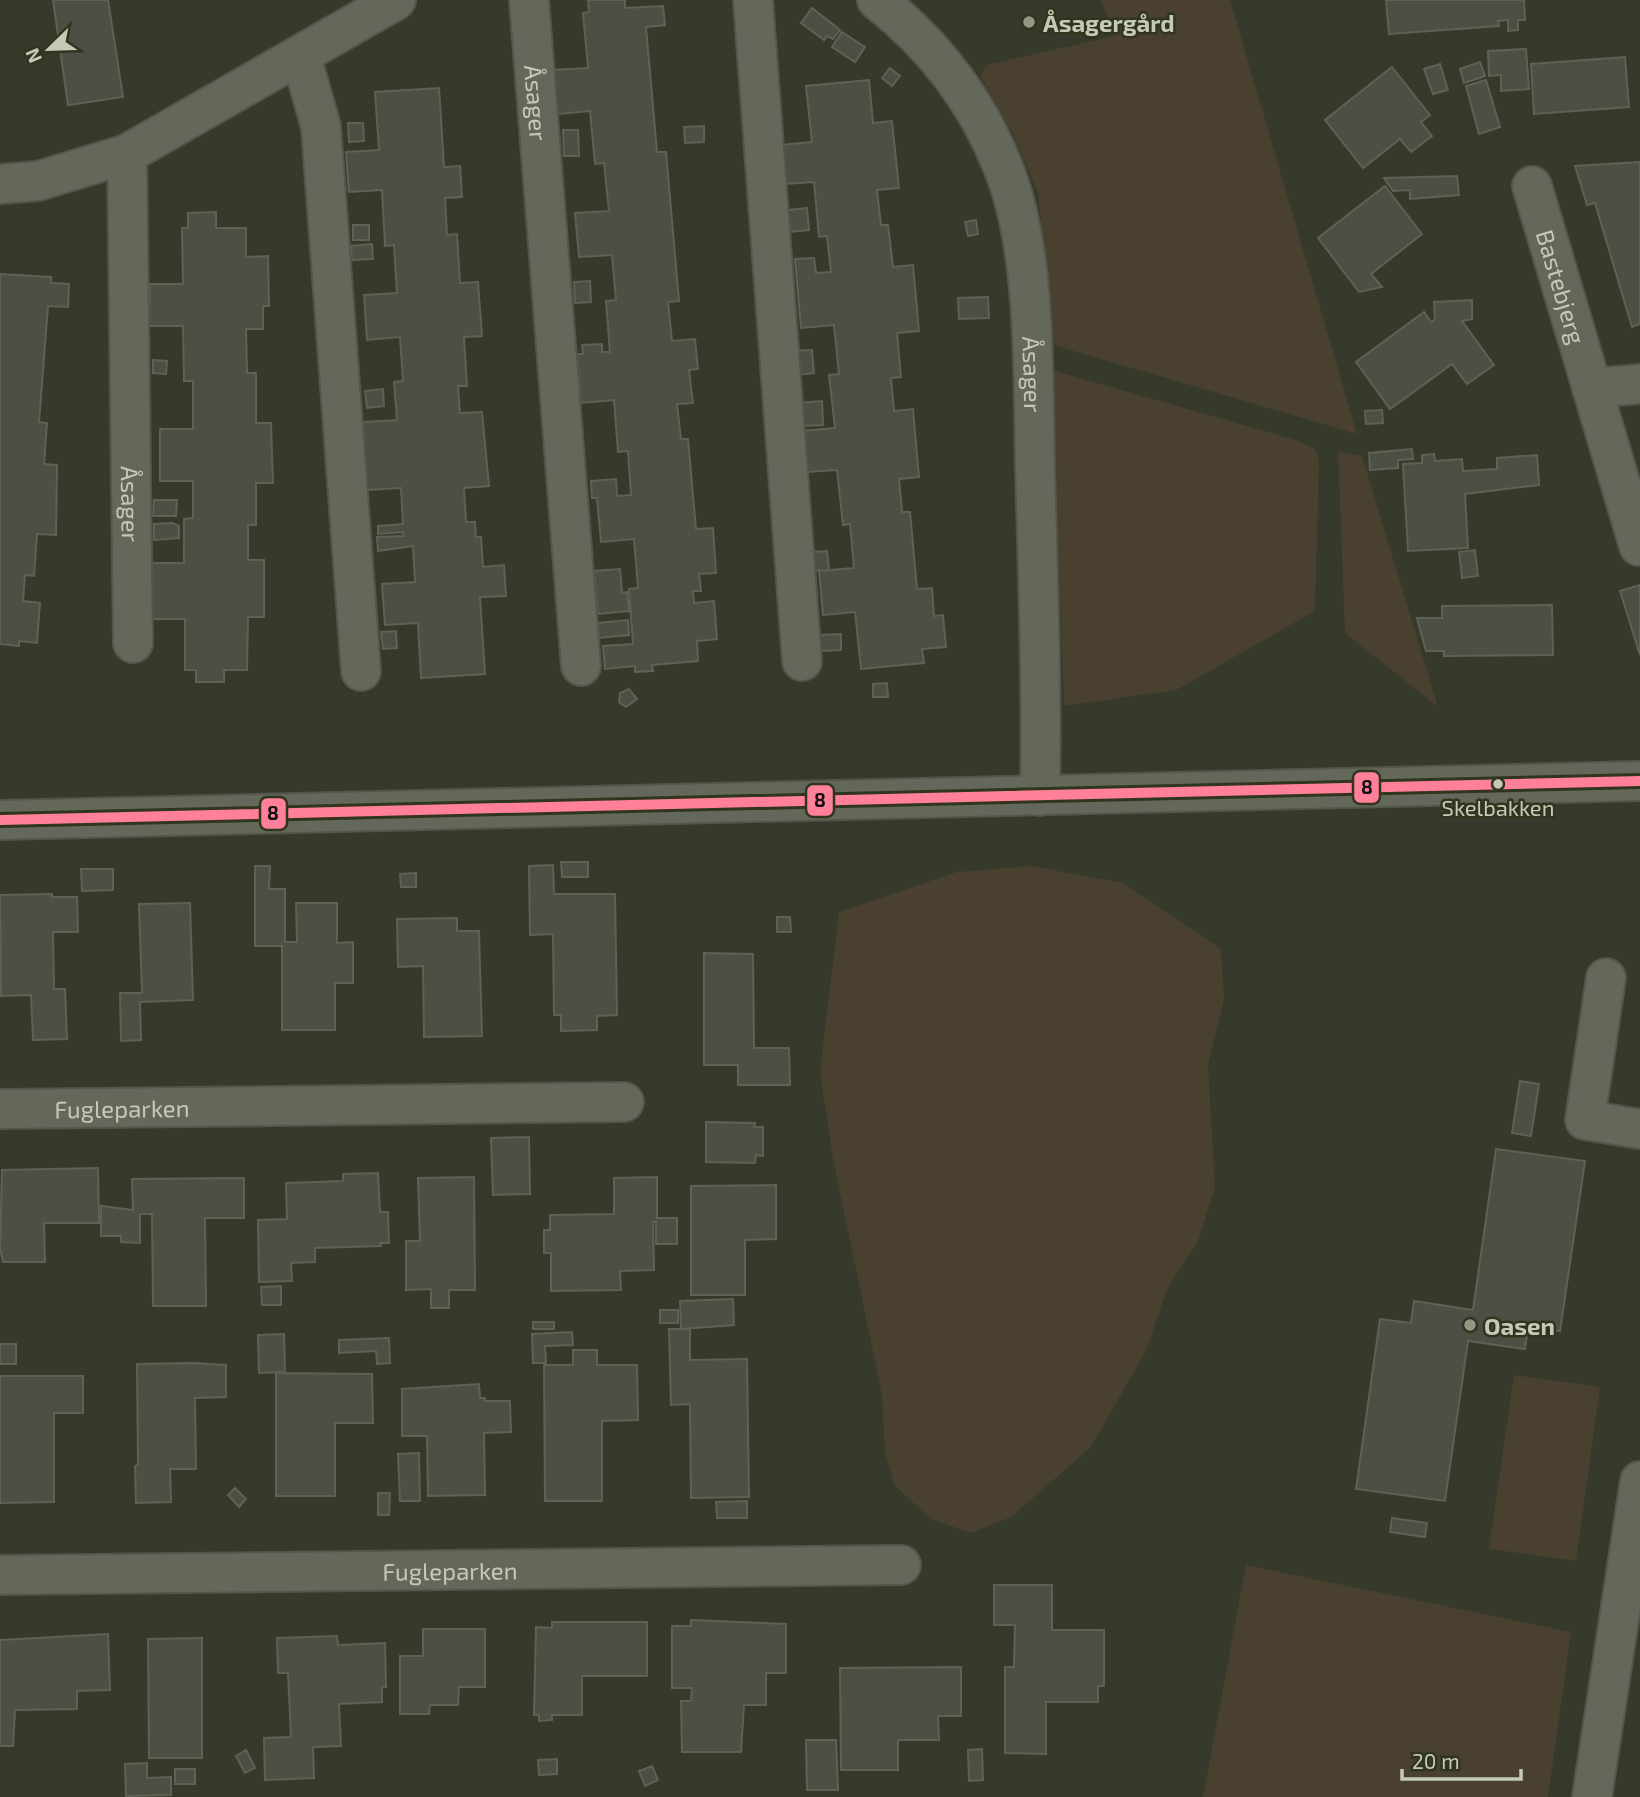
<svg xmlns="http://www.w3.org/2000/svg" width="1640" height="1797" font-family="'Exo 2',sans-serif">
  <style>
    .green { fill: #49402f }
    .building { fill: #4c4f43; stroke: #5e6153; stroke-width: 2 }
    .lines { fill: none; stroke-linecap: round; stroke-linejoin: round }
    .minor-casing { stroke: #53564b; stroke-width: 42 }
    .minor { stroke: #64685b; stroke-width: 38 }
    .bus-1-casing { stroke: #30351e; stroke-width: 16 }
    .bus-1 { stroke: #ff8098; stroke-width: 10 }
    .poi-dot { fill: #939885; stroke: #30351e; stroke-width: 2.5 }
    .bus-dot { fill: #c5cab6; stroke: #30351e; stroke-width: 2.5 }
    .labels { text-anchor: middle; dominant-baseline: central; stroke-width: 5; stroke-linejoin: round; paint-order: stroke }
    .bus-label { font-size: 22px; fill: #c5cab6; stroke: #30351e }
    .poi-label { font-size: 24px; font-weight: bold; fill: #c5cab6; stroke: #30351e; text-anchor: start }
    .street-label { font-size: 24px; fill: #c5cab6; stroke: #30351e }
    .line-badge { stroke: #30351e; stroke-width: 2.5 }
    .pale-badge-label { font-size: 19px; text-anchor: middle; font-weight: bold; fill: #111 }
  </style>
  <rect width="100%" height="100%" fill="#363a2b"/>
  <g class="green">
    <polygon points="1101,0 1230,0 1357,434 1053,345 1038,193 1013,134 980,76 986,65 1114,36"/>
    <polygon points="1052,370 1299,441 1315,449 1319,460 1315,611 1176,690 1064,706"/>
    <polygon points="1338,451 1362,456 1438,707 1345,633"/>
    <polygon points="1031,866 1123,883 1221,949 1224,999 1208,1066 1215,1188 1198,1241 1168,1287 1145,1353 1090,1448 1011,1517 971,1533 931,1519 894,1485 885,1452 882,1395 833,1159 820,1072 839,912 957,872"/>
    <polygon points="1514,1375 1600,1387 1576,1561 1489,1549"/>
    <polygon points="1246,1565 1571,1632 1548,1797 1203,1797"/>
  </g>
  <g class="building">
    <polygon points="53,0 108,0 123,97 68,105"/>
    <polygon points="588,0 625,0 625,8 663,6 665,25 646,27 657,152 666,152 679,301 668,302 672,341 695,339 698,369 689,370 693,403 677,404 681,439 688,439 696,529 713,528 716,573 699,574 701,591 693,591 694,603 714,601 717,639 697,641 698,661 652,665 653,671 635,672 635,666 605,669 603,646 633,644 629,589 638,588 634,539 601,542 597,498 592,498 591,481 616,479 617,496 631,495 628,451 618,452 614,400 581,403 577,354 583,354 582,345 602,344 602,352 610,352 606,301 616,300 612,255 579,257 575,213 609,211 604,163 595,164 590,111 558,114 554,70 588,68 583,13 589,12"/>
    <polygon points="1386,0 1524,0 1525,20 1518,20 1518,30 1508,31 1508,20 1498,21 1499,26 1389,34"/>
    <polygon points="812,8 840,30 833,39 827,36 824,40 801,23"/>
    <polygon points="842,32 865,47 855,62 832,47"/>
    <polygon points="1526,49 1529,89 1501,91 1501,75 1489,76 1488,51"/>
    <polygon points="1625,57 1629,107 1534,114 1531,64"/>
    <polygon points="1480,62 1485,76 1464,83 1460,69"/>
    <polygon points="1440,64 1448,90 1433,94 1424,69"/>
    <polygon points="1392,67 1430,115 1421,122 1432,136 1411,152 1400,139 1363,168 1325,120"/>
    <polygon points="890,68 900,76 892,86 882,78"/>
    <polygon points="869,80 873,123 892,121 899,188 877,190 881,225 888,225 893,267 913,265 919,331 897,333 901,377 891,378 894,411 913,409 919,477 899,479 902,512 910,512 917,589 932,588 934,616 943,615 946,647 922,649 924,663 861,669 855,612 823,615 819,571 854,568 850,524 843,525 837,470 807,472 803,431 835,428 829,375 839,374 834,325 801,328 795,259 814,258 816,273 831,272 827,236 819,237 814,182 785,184 781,145 812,142 806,86"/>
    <polygon points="1486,80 1500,127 1479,134 1466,86"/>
    <polygon points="439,88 444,167 460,166 462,197 445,198 447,235 457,234 460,283 478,282 482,336 464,337 467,386 458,386 460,413 482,412 489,486 464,488 466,522 475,522 476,537 481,537 483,567 504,565 506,596 480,597 485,674 421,678 418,623 385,625 382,584 415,582 413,546 378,551 377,537 404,536 403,532 378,534 378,526 403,524 401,488 367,490 363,422 397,420 394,382 403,381 400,337 367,340 364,295 397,293 394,245 385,246 382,190 349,192 346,152 379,150 375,92"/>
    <polygon points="348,123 363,123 364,141 349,142"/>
    <polygon points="704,126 704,142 685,143 684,127"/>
    <polygon points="563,130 578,130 579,156 564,156"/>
    <polygon points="1640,162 1640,324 1632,327 1595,203 1587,205 1575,166"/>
    <polygon points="1457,176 1459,195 1410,199 1410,190 1393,191 1384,178"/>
    <polygon points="1385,186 1422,234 1371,274 1382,287 1359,292 1318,238"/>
    <polygon points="807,208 809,230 790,232 788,210"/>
    <polygon points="216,212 216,228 246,228 246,257 268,256 269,306 263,306 263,329 246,329 247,373 256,373 256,423 271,423 273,483 256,483 256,525 248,525 248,560 264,560 264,617 248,617 247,670 224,670 224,682 196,682 196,670 185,670 185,619 152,619 152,563 184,563 184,519 193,518 193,481 160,481 160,429 193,429 193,381 184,381 183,326 149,326 150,284 183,284 182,228 188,228 188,213"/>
    <polygon points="976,220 978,234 968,236 965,222"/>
    <rect x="353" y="225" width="16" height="15"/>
    <polygon points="372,244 373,259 352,260 351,246"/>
    <polygon points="0,274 51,277 51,283 69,284 68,307 48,306 39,422 47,423 44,464 57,465 56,535 37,534 34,576 25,575 23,601 40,603 37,643 19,641 19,646 0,644"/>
    <polygon points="590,281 591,302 575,303 574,282"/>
    <polygon points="988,297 989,318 959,319 958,298"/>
    <polygon points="1472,300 1472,319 1462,321 1494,365 1467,384 1452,364 1390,409 1356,362 1424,312 1431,322 1435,319 1434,302"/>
    <polygon points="812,350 814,373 796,375 793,351"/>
    <polygon points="153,360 167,361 166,374 153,373"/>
    <polygon points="383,389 384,406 367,408 365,391"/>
    <polygon points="822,401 823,425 800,426 799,403"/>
    <polygon points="1382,410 1383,423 1366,424 1365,411"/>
    <polygon points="1412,449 1413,459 1398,460 1398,468 1370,470 1369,453"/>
    <polygon points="1434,454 1435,461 1462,459 1463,471 1497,469 1497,458 1537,455 1539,485 1465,494 1468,548 1408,551 1403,464 1422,463 1422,455"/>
    <polygon points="154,500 177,500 176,516 153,516"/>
    <polygon points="172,523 179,526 179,538 154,540 154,524"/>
    <polygon points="1475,550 1478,576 1462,578 1459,552"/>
    <polygon points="827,551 829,570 812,571 811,552"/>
    <polygon points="620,569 622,593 627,592 629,611 598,614 594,571"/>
    <polygon points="1640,585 1640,655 1620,591"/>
    <polygon points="1552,605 1553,655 1444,656 1444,651 1426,651 1417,618 1442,618 1442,606"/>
    <polygon points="628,620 629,635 599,638 598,623"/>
    <polygon points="396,631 397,648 383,649 381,632"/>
    <polygon points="841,634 841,650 821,651 820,635"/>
    <polygon points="887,683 888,697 873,697 873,684"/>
    <polygon points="629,689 637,699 626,707 619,702 620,693"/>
    <polygon points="561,862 588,862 588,877 562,877"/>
    <polygon points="553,865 554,894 615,894 617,1015 597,1016 597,1030 561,1031 561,1015 554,1015 553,934 530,935 529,866"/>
    <polygon points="255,866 270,866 269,889 285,889 285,942 297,942 296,903 337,903 337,943 353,942 353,983 335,983 335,1030 282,1030 282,946 255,946"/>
    <polygon points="81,869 113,869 113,890 82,891"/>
    <polygon points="416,873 416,887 401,887 400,874"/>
    <polygon points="52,894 52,897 77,897 78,932 53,932 54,989 65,989 67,1039 33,1040 31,995 1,996 0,895"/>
    <polygon points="190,903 193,1000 140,1002 141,1040 121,1041 120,993 142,993 139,904"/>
    <polygon points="777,917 790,917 791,932 777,932"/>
    <polygon points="457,918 457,931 479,931 482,1036 424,1037 423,966 398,967 397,919"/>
    <polygon points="704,953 753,954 754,1048 789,1048 790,1085 738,1085 738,1065 704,1065"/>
    <polygon points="1520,1081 1539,1084 1531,1136 1512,1133"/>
    <polygon points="706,1122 755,1123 754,1127 763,1127 763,1156 756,1155 755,1163 706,1162"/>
    <polygon points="529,1137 530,1194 493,1195 491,1138"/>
    <polygon points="1496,1149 1585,1161 1560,1331 1528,1326 1525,1349 1468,1341 1445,1501 1356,1489 1380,1319 1411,1323 1414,1301 1473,1310"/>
    <polygon points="98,1168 99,1223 44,1223 45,1262 3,1262 0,1248 2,1170"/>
    <polygon points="378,1173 380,1212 388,1212 389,1243 380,1243 381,1246 315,1248 315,1262 291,1263 292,1281 259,1282 258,1220 287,1219 286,1183 343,1181 343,1174"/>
    <polygon points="474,1177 475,1290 449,1290 449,1308 431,1308 431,1289 406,1290 406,1241 420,1241 418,1178"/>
    <polygon points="657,1177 657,1218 677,1218 677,1244 656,1244 656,1222 653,1222 654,1270 620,1271 621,1290 551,1291 551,1253 544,1253 544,1230 550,1230 550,1215 614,1214 614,1178"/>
    <polygon points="244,1178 244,1218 205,1218 206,1306 153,1306 152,1214 140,1214 140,1243 121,1242 121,1236 101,1236 101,1206 133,1210 132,1179"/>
    <polygon points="776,1185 776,1239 745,1240 745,1295 691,1295 691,1186"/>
    <polygon points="281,1286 281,1305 262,1305 261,1287"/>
    <polygon points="733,1299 734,1325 681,1329 680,1301"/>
    <rect x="660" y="1310" width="18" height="13"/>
    <rect x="533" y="1322" width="21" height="7"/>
    <polygon points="669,1329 690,1329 690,1360 747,1359 749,1497 691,1498 690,1404 671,1405"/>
    <polygon points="572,1332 573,1345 545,1346 546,1363 533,1363 532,1334"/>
    <polygon points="284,1334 285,1372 259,1373 258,1335"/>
    <polygon points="389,1338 390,1363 377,1364 376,1351 339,1353 339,1340"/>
    <rect x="0" y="1344" width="16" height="20"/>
    <polygon points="573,1350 597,1350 597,1365 637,1365 638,1420 602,1421 602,1501 545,1501 544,1365 573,1365"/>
    <polygon points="193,1363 226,1365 226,1397 195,1398 196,1469 170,1469 171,1502 136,1503 135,1466 138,1465 137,1364"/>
    <polygon points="276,1373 372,1374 373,1423 335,1423 335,1496 276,1496"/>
    <polygon points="0,1376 83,1376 83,1413 54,1413 54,1502 0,1503"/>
    <polygon points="479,1384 480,1398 485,1398 485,1401 510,1401 511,1432 484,1433 485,1495 428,1496 427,1436 402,1436 402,1389"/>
    <polygon points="419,1453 420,1501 400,1501 398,1454"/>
    <polygon points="235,1488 246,1499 239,1507 228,1495"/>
    <polygon points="378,1493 390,1493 389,1515 378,1515"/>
    <polygon points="747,1501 747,1518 717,1518 716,1502"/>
    <polygon points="1392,1518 1427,1523 1425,1537 1390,1532"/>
    <polygon points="994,1585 1052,1585 1052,1630 1104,1630 1104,1686 1098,1686 1098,1702 1046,1702 1046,1754 1005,1753 1005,1667 1014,1667 1015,1625 994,1625"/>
    <polygon points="691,1620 786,1624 786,1673 766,1673 766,1705 744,1705 741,1752 682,1752 681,1701 691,1701 692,1688 672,1688 672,1626 691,1626"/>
    <polygon points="552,1622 647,1622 647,1676 582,1676 582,1715 552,1715 552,1720 539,1721 539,1715 534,1715 536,1627 552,1628"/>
    <polygon points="423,1629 485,1629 485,1687 459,1687 458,1705 430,1705 429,1714 400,1714 400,1656 423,1656"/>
    <polygon points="108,1634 110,1690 77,1691 77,1709 15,1710 13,1746 0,1746 0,1640"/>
    <polygon points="337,1636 338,1645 385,1643 386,1687 382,1687 382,1702 339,1704 341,1746 313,1747 314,1778 265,1780 264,1738 291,1737 288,1673 278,1673 277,1638"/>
    <polygon points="202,1638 202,1758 149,1758 148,1639"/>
    <polygon points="961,1667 961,1716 938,1716 939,1740 898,1740 898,1770 841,1770 840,1668"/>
    <polygon points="806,1740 836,1740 838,1790 807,1790"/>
    <polygon points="982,1749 983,1780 969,1781 968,1750"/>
    <polygon points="246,1750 255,1768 245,1773 236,1756"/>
    <polygon points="557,1759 557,1774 539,1775 538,1760"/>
    <polygon points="147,1763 147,1778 171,1777 171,1795 126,1796 125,1764"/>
    <polygon points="652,1766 658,1780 645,1786 639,1771"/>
    <rect x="175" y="1769" width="20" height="15"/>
  </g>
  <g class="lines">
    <g class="minor-casing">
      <g id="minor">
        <path id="s1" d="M529,0L581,666"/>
        <polyline points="753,0 802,661"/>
        <path id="s2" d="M877,0C933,44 977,101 1003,167C1037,250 1033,377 1035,467C1038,576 1042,686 1040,796"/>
        <polyline points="301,56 321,127 361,671"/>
        <path id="s3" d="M127,154L133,643"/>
        <polyline points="0,184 38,181 127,154 396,0"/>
        <path id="s4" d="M1532,186L1639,546"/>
        <polyline points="1592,388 1640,384"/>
        <polyline points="0,820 1640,781"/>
        <polyline points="1606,978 1585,1120 1640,1129"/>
        <path id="s5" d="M0,1109L624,1102"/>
        <path id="s6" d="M0,1575L901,1565"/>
        <polyline points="1592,1797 1640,1481"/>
      </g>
    </g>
    <use href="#minor" class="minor"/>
    <g class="bus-1-casing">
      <polyline id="bus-1" points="0,820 1640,781"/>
    </g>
    <use href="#bus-1" class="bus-1"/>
  </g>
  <g class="poi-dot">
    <circle cx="1029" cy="22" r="7"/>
    <circle cx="1470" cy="1325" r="7"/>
  </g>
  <circle class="bus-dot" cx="1498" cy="784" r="6"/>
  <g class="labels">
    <g class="bus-label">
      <text x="1498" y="807">Skelbakken</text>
    </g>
    <g class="poi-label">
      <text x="1043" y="22">Åsagergård</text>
      <text x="1484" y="1325">Oasen</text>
    </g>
    <g class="street-label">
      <text stroke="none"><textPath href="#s1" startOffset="103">Åsager</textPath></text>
      <text stroke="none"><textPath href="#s4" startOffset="105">Bastebjerg</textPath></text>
      <text stroke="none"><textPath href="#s2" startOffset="422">Åsager</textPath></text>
      <text stroke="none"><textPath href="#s3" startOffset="350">Åsager</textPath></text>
      <text stroke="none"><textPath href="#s5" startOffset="122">Fugleparken</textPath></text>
      <text stroke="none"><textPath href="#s6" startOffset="450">Fugleparken</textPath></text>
    </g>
  </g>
  <g class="line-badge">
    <rect x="1353" y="771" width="27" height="33" rx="7" fill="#ff8098"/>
    <rect x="806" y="784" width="28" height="33" rx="7" fill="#ff8098"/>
    <rect x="260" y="797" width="27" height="33" rx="7" fill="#ff8098"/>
  </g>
  <g class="pale-badge-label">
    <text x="1367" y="794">8</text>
    <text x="820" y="807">8</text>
    <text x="273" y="820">8</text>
  </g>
  <g transform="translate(49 49) rotate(247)" stroke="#30351e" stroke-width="5" paint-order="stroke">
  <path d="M0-5L12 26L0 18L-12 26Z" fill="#c5cab6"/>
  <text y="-10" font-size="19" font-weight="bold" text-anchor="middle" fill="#c5cab6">N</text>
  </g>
  <path d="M1402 1769v10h119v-10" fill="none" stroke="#c5cab6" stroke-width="3.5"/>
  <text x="1412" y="1769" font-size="21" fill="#c5cab6" stroke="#30351e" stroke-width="5" paint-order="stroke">20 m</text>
</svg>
